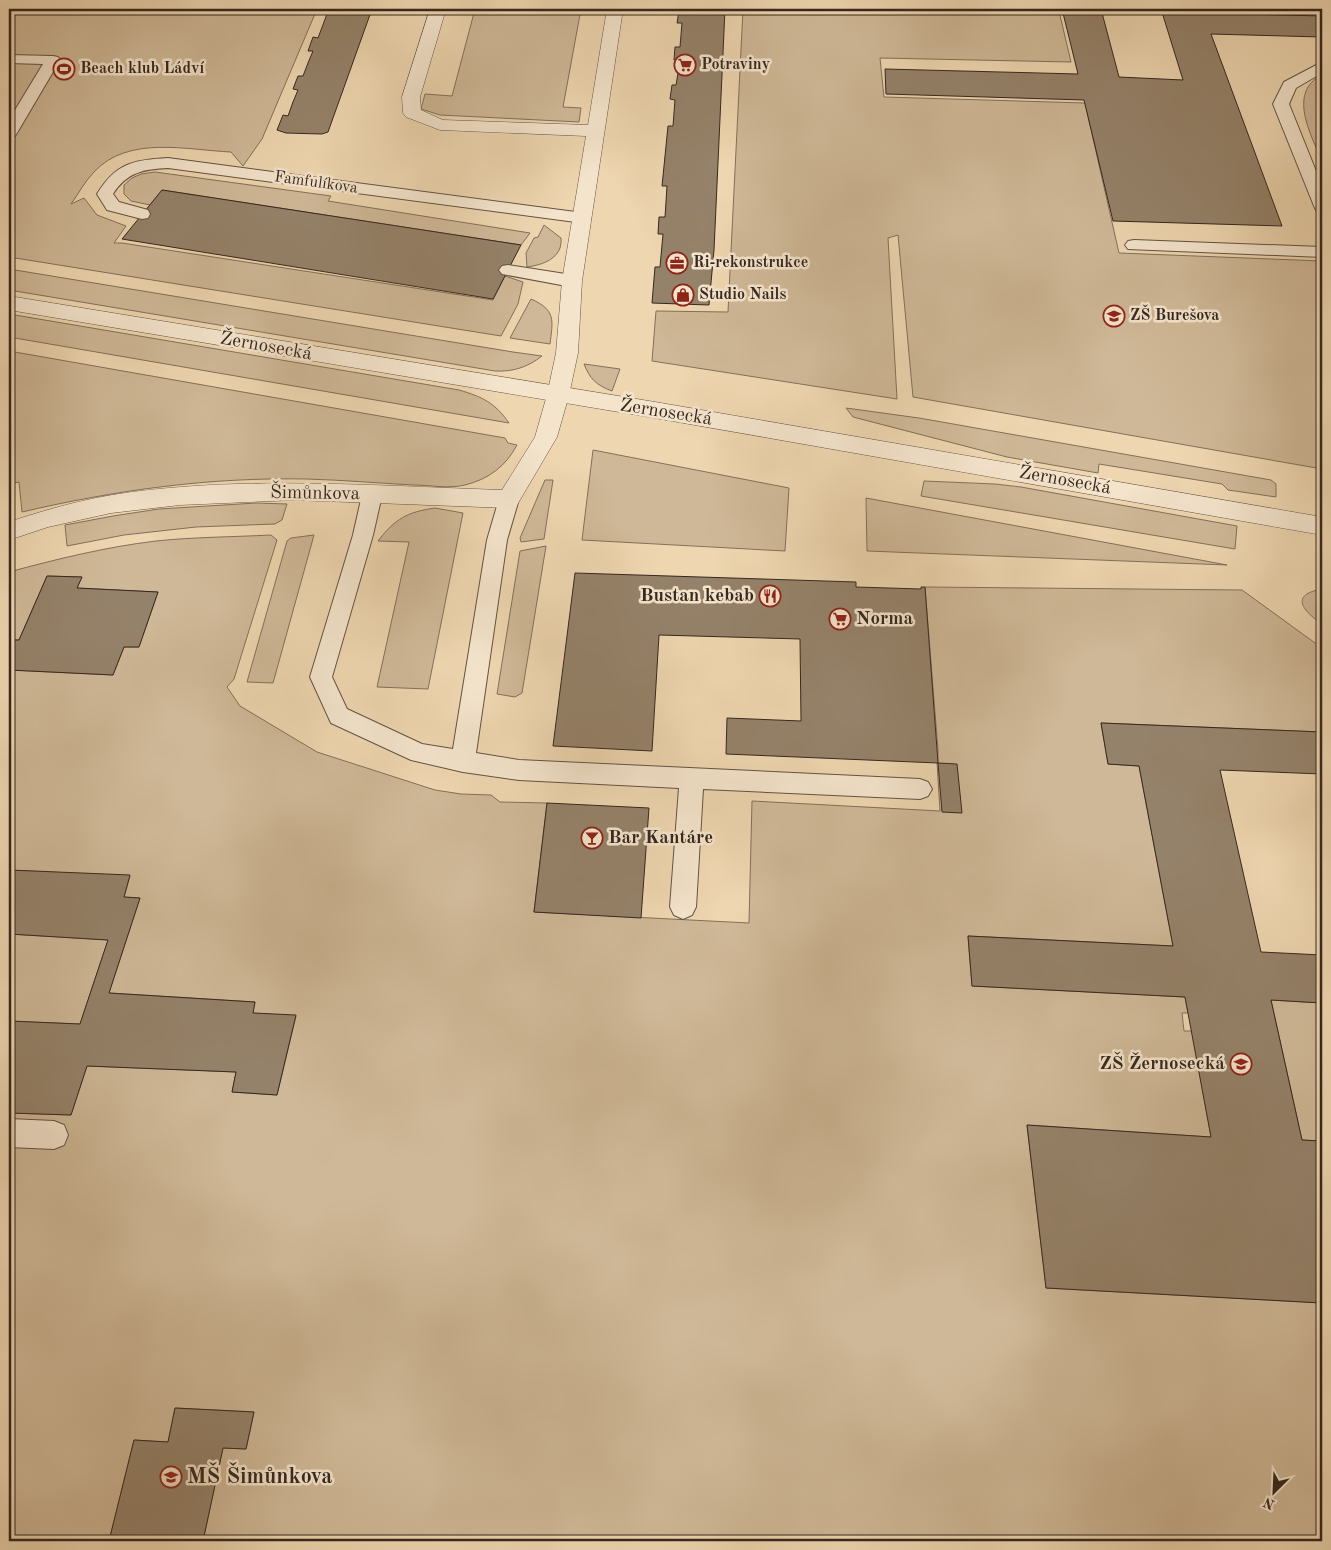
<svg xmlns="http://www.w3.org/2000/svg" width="1331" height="1550" font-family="'Old Standard TT',serif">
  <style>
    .green { fill: #cfb897; stroke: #82705b }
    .building { fill: #95826a; stroke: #35271f }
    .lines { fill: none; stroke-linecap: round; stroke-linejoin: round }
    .service-casing { stroke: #635343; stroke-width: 2 }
    .minor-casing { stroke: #635343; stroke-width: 1 }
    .tertiary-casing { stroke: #635343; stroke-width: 1 }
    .service { fill: #f4e4cc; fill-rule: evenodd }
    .minor { fill: #f4e4cc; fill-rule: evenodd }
    .tertiary { fill: #f4e4cc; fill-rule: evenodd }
    .labels { text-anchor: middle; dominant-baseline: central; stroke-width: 5; stroke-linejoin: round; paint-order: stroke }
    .far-poi-label { font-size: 16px; font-weight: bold; fill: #35271f; stroke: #f4e4cc; text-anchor: start }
    .far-street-label { font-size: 16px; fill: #35271f; stroke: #f4e4cc }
    .street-label { font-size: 19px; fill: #35271f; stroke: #f4e4cc }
    .poi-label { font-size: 19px; font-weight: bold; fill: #35271f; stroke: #f4e4cc; text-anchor: end }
    .near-poi-label { font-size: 22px; font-weight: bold; fill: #35271f; stroke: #f4e4cc; text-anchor: start }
  </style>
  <rect width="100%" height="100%" fill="#eed6b0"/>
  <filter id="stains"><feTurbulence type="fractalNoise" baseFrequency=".004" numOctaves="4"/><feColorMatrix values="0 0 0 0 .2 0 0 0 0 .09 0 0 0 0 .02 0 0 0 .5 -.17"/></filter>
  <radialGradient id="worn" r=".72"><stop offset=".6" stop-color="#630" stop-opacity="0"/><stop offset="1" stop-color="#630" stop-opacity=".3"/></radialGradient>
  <g class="green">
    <path d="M9,9H317L262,139L243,166L231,152C187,150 128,135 94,172C85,181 79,193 71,204L84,198L97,215L126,226L114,243H122L493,300L505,276L523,282L518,304L501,336L9,257Z"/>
    <polygon points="475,9 581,9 563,107 581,108 579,122 440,115 421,109 425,94 452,96"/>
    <polygon points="743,9 1062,9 1063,11 1059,11 1071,62 880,58 884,97 1085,103 1119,253 1322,261 1322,469 913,397 898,235 888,238 897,399 652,361 656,311 728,312"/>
    <path d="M1322,75V161C1311,135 1287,92 1322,75Z"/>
    <polygon points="155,172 331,196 328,201 530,233 521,245 162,190 150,205 131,201 124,194 124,185 132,178 141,174"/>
    <path d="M544,225L561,238C563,258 543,265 527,267L526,253L534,238L538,237Z"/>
    <path d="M9,269L513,352L542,356C528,367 513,372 495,371L9,290Z"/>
    <path d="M531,299C556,310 553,320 550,344L510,338Z"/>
    <path d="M9,314L459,390C483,397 495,403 509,423L9,337Z"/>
    <path d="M9,351L505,438L508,443L517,445C506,466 489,479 465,485C449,489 429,485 413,485C377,483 342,480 307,479C211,477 116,490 22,512L19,482L9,484Z"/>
    <path d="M584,364L620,369L612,391C596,385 590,379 584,364Z"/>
    <polygon points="846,408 919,418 1271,480 1276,484 1276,497 1228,490 1222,484 1099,464 1098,473 1007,457 853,417"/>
    <polygon points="593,450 789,488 785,551 582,540"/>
    <polygon points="545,480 553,480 544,539 521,542 520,538"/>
    <polygon points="924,481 995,484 1021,487 1237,526 1235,549 921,496"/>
    <polygon points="866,498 1227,565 867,551"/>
    <polygon points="256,503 287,504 282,520 275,524 196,527 124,535 67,546 65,525 113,516 159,509"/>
    <path d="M435,508L463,513L428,689L377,687L409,542L378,541C395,519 407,512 435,508Z"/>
    <path d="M271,535L277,540L234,679L227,687L240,706L317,752L435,790L461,794L491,795L500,802L547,803L534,912L749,923L752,801L940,811L937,763H938V750L925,587L1242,590L1322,648V732L1101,723L1108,764L1139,766L1173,946L968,936L972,986L1185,997L1188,1013H1182L1184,1031H1192L1211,1137L1027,1125L1046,1288L1322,1303V1541H203L223,1448L246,1449L254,1412L175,1408L168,1442L134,1440L109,1541H9V1113L71,1115L87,1066L236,1072L232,1092L277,1095L296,1016L253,1013L255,1002L109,993L140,898L124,897L130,876L9,870V670L113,675L124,647H139L158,592L77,588L82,577L47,576L19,640H9V572C57,559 106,547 156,541C194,537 232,537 271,535Z"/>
    <polygon points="314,535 273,683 247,682 287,541 291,538"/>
    <polygon points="546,546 522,693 515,697 497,694 520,551"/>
    <path d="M1322,589V624C1303,611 1289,595 1322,589Z"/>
    <polygon points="9,934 108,940 80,1024 9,1021"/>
    <polygon points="1271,1000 1322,1003 1322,1141 1302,1140"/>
  </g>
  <g class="building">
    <polygon points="324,9 372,9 328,132 322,134 286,133 277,130 283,115 288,116 293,102 298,90 293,89 298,76 303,76 308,63 313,51 308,51 313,37 318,38 327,14 322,14"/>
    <polygon points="683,9 725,9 714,250 709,305 652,303 655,267 660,267 663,234 658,234 659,217 665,217 667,186 662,186 668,126 673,126 675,100 670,99 672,85 676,85 678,73 679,60 674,60 675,47 680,47 682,23 677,23 679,11 683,11"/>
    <polygon points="1062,9 1101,9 1119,77 1183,80 1161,9 1203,9 1205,13 1322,16 1322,37 1211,34 1282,226 1113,221 1084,100 886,94 885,69 1078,74"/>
    <polygon points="162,190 521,245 493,299 122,239"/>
    <polygon points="575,573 856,582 856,587 921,589 921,587 925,587 938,763 726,754 727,718 801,721 800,639 659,635 652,751 553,746"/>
    <polygon points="47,576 82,577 77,588 158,592 139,647 124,647 113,675 9,670 9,640 19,640"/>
    <polygon points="1101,723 1322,732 1322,774 1220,770 1261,952 1322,955 1322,1003 1271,1000 1302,1140 1322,1141 1322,1303 1046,1288 1027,1125 1211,1137 1185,997 972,986 968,936 1173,946 1139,766 1108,764"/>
    <polygon points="938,763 957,764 962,813 942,812"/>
    <polygon points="547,803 649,808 641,918 534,912"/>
    <polygon points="9,870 130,875 124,897 140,898 109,993 255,1002 253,1013 296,1015 277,1095 232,1092 236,1072 87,1066 71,1115 9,1113 9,1021 80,1024 108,940 9,934"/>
    <polygon points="175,1408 254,1412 246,1449 223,1448 203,1541 109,1541 134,1440 168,1442"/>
  </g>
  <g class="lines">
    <g class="service-casing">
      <g id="service">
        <polygon points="9,55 53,56 58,57 60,60 17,133 15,136 9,138 9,120 43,64 9,63"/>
        <polygon points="1322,62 1322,73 1296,88 1289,104 1322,186 1322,211 1316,210 1314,206 1273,104 1284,82"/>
        <path d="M168,158L583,213L589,214L591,218L589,222L583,223L168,168C144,169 127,172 113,194L119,202L148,210L150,214L148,218L142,219L107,210L97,194C116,163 133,160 168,158Z"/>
        <polygon points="1134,240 1322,247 1322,257 1128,249 1125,245 1128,241"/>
        <polygon points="508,265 572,275 578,277 581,281 578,285 572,287 502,274 499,270 502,266"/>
        <polygon points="372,488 379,490 382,495 373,535 332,677 347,709 422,744 453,749 487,540 499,499 502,494 509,492 516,494 519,499 507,540 476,753 519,760 920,779 928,782 932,789 928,796 920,799 703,789 696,907 692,915 683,919 674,915 670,907 679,788 519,780 463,772 411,760 331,723 310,677 353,535 362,495 365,490"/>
        <polygon points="9,1119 54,1121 64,1125 68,1135 64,1145 54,1149 9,1147"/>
      </g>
    </g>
    <g class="minor-casing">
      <path id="minor" d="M430,9H446L420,97L421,110L443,120L588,125L607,9H623L582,281L578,353L569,395L557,437L517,505L509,508L295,500L180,505L111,513L48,527L9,540V522C42,511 77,501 112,495C238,475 374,486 502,490L535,437L547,395L556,353L562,281L586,136L440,130L406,117L403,113L402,97Z"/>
    </g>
    <g class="tertiary-casing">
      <polygon id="tertiary" points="9,296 655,402 1322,517 1322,535 655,418 9,310"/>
    </g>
    <use href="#service" class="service"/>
    <use href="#minor" class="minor"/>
    <use href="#tertiary" class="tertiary"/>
  </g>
  <defs>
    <g id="supermarket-ring" transform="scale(1.125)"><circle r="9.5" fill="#f4e4cc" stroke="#8f2418" stroke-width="1.5"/><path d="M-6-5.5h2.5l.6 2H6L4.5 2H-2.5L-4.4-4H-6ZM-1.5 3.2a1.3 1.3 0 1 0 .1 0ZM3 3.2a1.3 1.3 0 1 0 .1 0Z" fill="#8f2418"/></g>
    <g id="stadium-ring" transform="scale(1.125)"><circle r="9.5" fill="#f4e4cc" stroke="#8f2418" stroke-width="1.5"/><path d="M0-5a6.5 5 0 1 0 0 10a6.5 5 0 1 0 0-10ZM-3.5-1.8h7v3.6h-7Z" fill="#8f2418"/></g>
    <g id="office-ring" transform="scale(1.125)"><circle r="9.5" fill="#f4e4cc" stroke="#8f2418" stroke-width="1.5"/><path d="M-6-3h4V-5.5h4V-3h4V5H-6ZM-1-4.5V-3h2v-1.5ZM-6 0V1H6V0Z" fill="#8f2418"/></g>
    <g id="shop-ring" transform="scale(1.125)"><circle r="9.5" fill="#f4e4cc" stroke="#8f2418" stroke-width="1.5"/><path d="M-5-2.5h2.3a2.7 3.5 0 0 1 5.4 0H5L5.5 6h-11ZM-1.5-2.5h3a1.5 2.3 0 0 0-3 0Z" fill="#8f2418"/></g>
    <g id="school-ring" transform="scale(1.125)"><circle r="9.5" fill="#f4e4cc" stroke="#8f2418" stroke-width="1.5"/><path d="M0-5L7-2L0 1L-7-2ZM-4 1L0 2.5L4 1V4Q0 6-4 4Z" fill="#8f2418"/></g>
    <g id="restaurant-ring" transform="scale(1.125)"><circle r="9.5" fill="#f4e4cc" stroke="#8f2418" stroke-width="1.5"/><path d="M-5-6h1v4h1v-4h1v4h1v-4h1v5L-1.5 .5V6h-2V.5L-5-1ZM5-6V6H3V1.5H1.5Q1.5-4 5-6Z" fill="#8f2418"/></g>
    <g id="bar-ring" transform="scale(1.125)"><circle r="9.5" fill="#f4e4cc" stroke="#8f2418" stroke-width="1.5"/><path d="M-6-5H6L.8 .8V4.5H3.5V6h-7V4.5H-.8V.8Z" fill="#8f2418"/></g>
  </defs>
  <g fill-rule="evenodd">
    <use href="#supermarket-ring" x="685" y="65"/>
    <use href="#stadium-ring" x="64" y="69"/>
    <use href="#office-ring" x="677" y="263"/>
    <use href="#shop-ring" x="683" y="295"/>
    <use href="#school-ring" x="1114" y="316"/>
    <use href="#restaurant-ring" x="770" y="596"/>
    <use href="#supermarket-ring" x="840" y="619"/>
    <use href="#bar-ring" x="592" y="838"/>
    <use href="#school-ring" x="1241" y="1064"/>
    <use href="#school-ring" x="171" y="1477"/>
  </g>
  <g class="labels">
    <g class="far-poi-label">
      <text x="701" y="65">Potraviny</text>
      <text x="80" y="69">Beach klub Ládví</text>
      <text x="693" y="263">Ri-rekonstrukce</text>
      <text x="699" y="295">Studio Nails</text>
      <text x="1130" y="316">ZŠ Burešova</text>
    </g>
    <g class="far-street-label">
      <text transform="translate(316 183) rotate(8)">Famfulíkova</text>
    </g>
    <g class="street-label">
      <text transform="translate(266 347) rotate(10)">Žernosecká</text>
      <text transform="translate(666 413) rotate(9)">Žernosecká</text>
      <text transform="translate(1065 481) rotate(10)">Žernosecká</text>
      <text transform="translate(315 494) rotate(1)">Šimůnkova</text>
    </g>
    <g class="poi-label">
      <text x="754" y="596">Bustan kebab</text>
      <text x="856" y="619" text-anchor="start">Norma</text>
      <text x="608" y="838" text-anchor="start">Bar Kantáre</text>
      <text x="1225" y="1064">ZŠ Žernosecká</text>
    </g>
    <g class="near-poi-label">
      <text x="187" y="1477">MŠ Šimůnkova</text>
    </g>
  </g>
  <rect width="1331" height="1550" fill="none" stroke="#eed6b0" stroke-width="30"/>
  <rect x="10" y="10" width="1311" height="1530" fill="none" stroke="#35271f" stroke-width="2.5"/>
  <rect x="15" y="15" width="1301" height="1520" fill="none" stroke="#35271f"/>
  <g transform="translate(1274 1492) rotate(204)" stroke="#f4e4cc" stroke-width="4" paint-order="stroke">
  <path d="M0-4L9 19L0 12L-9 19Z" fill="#35271f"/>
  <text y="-8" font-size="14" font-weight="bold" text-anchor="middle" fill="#35271f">N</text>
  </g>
  <rect width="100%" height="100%" filter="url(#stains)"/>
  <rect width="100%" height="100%" fill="url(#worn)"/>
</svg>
